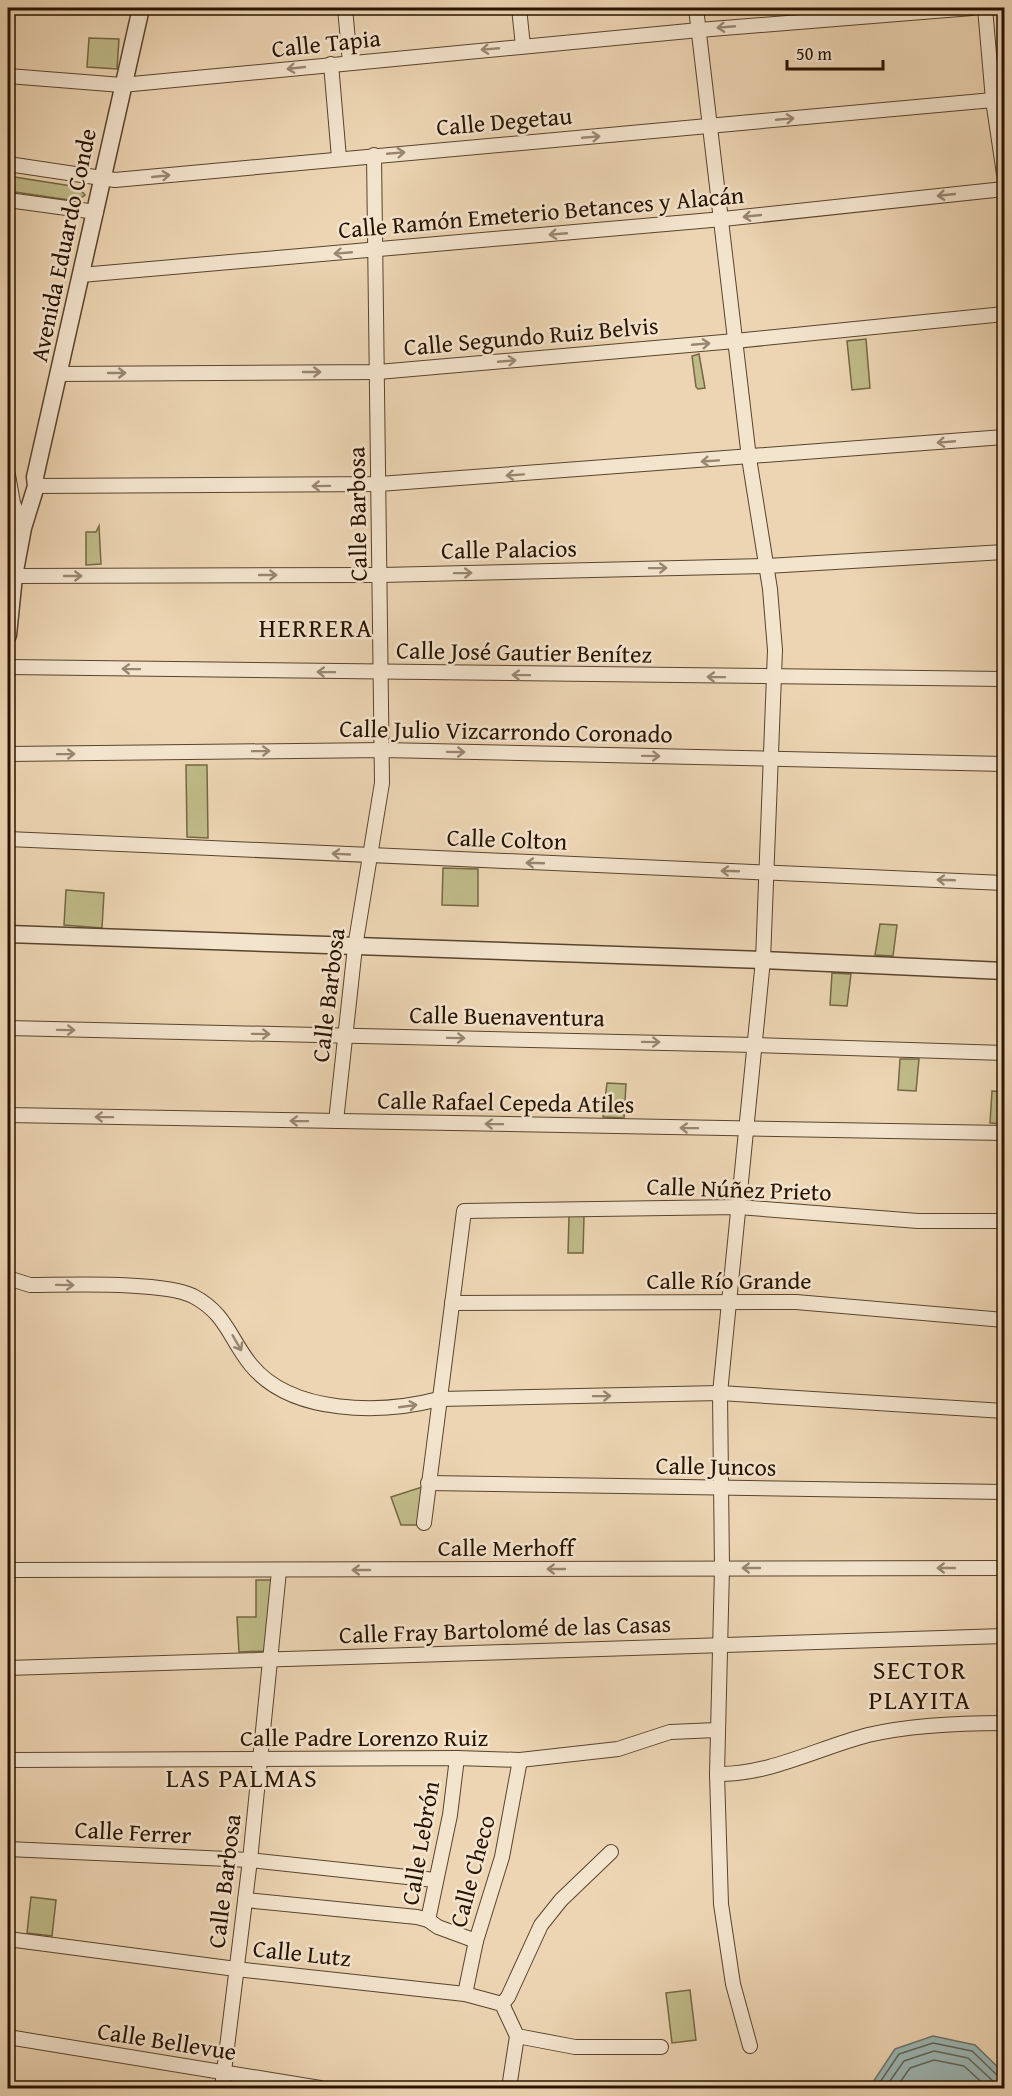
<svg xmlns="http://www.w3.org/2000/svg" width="1012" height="2096" font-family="'Gentium Book Plus',serif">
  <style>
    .green { fill: #bfbb88; stroke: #746744; stroke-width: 1.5 }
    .water { fill: #9bb7b5; stroke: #6d756d; stroke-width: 1.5 }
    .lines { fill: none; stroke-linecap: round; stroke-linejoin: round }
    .shore { stroke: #62655a; stroke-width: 1.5 }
    .minor-casing { stroke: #59442d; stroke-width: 16 }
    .tertiary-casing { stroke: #59442d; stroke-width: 19 }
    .minor { stroke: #f3e4ce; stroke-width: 14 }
    .tertiary { stroke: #f3e4ce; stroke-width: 16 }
    .oneway { stroke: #988671 }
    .labels { text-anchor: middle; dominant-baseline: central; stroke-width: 5; stroke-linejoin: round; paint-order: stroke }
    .street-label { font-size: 24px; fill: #281300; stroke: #f3e4ce }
    .neighbourhood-label { font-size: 26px; letter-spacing: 1.5px; fill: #281300; stroke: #f3e4ce }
  </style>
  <rect width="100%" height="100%" fill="#edd5b3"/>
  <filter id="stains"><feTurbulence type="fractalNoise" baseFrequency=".00333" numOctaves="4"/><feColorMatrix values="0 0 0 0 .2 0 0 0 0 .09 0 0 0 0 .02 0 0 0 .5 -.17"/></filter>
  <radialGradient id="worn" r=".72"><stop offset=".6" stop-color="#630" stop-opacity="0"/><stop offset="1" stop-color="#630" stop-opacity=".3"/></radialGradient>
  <g class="green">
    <polygon points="89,38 119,39 117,69 87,67"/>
    <polygon points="8,176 78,187 85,195 76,201 8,191"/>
    <polygon points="866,339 870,388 852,390 847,341"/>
    <polygon points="699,354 705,388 698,389 696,387 692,356"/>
    <polygon points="99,526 101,564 86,565 86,532 96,532"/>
    <polygon points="186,765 207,765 208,838 187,837"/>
    <polygon points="443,868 478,869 478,906 442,905"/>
    <polygon points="66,890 104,893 102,928 64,925"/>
    <polygon points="880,924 897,925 893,956 875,955"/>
    <polygon points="832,973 851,974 847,1006 830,1005"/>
    <polygon points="900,1059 919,1059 916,1091 898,1090"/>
    <polygon points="607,1083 626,1084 624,1118 603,1117"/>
    <polygon points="992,1091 1004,1092 1004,1124 990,1123"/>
    <polygon points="569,1216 584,1216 583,1253 568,1253"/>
    <polygon points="422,1487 417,1525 401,1525 391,1497"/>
    <polygon points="256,1580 273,1580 266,1651 239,1652 237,1617 256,1617"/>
    <polygon points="31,1897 56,1900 52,1936 27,1933"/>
    <polygon points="690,1990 696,2040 672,2043 666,1993"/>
  </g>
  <polygon class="water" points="933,2036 975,2045 1004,2073 1004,2088 869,2088 895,2049"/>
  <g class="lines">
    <g class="shore">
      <polyline points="876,2088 899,2054 933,2043 972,2051 998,2076 1004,2077"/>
      <polyline points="885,2088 904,2061 934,2051 968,2058 994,2082 1004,2085"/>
      <polyline points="896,2088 910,2068 934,2060 964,2066 988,2088"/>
    </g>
    <g class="minor-casing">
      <g id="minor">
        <polyline points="345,8 350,63"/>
        <polyline points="519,8 523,46"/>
        <polyline points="696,8 749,458 770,589 775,650 763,960 720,1393 722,1568 717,1774 721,1904 733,1984 750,2046"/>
        <polyline points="985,8 993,100 1004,174"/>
        <polyline points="331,64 339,158"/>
        <polyline points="8,76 122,85 699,30 972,8"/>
        <polyline points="8,164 115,180 1004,99"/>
        <polyline points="8,200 96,212"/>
        <polyline points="81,275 723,219 1004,189"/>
        <polyline points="59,374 378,372 735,341 1004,314"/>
        <polyline points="8,475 13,503 23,528 8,527"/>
        <polyline points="36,486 379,484 1004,437"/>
        <polyline points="14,576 381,575 767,566 1004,552"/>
        <polyline points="8,667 1004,679"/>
        <polyline points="8,754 383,750 1004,764"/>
        <polyline points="8,839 1004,883"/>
        <polyline points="8,1028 755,1045 1004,1053"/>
        <polyline points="8,1115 1004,1133"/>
        <polyline points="336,1121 355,947 382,783 374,155"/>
        <path d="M8,1278L30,1285C68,1285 163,1281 193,1296C227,1314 229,1338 251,1365C292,1415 382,1414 439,1399L720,1393L1004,1411"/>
        <polyline points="452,1303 796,1302 1004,1320"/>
        <polyline points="428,1483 1004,1492"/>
        <polyline points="424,1523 464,1211 738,1207 918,1221 1004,1221"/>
        <polyline points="8,1570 1004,1568"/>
        <polyline points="8,1668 1004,1636"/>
        <polyline points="8,1760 457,1758 520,1760 618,1749 670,1732 717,1730"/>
        <path d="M717,1774C769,1775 818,1748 868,1735C911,1725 960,1723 1004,1723"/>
        <polyline points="8,1849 250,1860 435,1880"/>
        <polyline points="245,1900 417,1917 428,1920 438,1927 476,1941"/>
        <polyline points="428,1920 450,1815 457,1758"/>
        <polyline points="8,1939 236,1969 465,1994 502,2004 517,2036 509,2088"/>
        <polyline points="465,1994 476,1941 502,1857 520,1760"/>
        <polyline points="502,2004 508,1997 541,1925 561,1900 611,1852"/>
        <polyline points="517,2036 575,2047 661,2047"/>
        <polyline points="8,2037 320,2088"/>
        <polyline points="222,2088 250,1860 279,1571"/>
      </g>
    </g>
    <g class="tertiary-casing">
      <g id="tertiary">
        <polyline points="8,635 14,576 23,528 36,486 35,477 141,8"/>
        <polyline points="8,934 763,960 1004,971"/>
      </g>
    </g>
    <use href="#minor" class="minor"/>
    <use href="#tertiary" class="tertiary"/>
  </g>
  <defs><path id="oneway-shaft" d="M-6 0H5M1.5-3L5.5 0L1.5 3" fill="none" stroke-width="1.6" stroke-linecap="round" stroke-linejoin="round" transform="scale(1.5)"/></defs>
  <g class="oneway">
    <use href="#oneway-shaft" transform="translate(726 27) rotate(175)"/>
    <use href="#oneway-shaft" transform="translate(490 49) rotate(175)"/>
    <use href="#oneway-shaft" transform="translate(296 68) rotate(174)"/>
    <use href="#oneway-shaft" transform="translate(785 119) rotate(-5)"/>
    <use href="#oneway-shaft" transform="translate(591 137) rotate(-5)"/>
    <use href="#oneway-shaft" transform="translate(396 153) rotate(-5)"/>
    <use href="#oneway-shaft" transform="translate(161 176) rotate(-6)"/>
    <use href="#oneway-shaft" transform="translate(946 195) rotate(174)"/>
    <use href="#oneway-shaft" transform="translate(752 216) rotate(174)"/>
    <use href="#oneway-shaft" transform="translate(558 234) rotate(175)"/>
    <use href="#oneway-shaft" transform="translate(343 253) rotate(175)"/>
    <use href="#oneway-shaft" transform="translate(701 344) rotate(-5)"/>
    <use href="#oneway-shaft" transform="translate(507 361) rotate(-5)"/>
    <use href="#oneway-shaft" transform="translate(312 372)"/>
    <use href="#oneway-shaft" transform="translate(117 373)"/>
    <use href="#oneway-shaft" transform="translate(946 442) rotate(175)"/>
    <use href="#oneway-shaft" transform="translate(710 461) rotate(176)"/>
    <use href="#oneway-shaft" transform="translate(515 475) rotate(176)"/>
    <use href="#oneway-shaft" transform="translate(321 486) rotate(179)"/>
    <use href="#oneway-shaft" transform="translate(658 568) rotate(-1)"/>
    <use href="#oneway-shaft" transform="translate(463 573) rotate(-1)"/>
    <use href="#oneway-shaft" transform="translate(268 575)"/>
    <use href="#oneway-shaft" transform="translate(73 576)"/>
    <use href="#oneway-shaft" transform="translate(131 669) rotate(-179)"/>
    <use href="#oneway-shaft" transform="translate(326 672) rotate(-179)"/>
    <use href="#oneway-shaft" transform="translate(521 675) rotate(-179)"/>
    <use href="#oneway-shaft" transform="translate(716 677) rotate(-179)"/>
    <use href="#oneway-shaft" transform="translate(261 751) rotate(-1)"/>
    <use href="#oneway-shaft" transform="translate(456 752) rotate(1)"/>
    <use href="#oneway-shaft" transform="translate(66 754) rotate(-1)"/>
    <use href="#oneway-shaft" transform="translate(651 756) rotate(1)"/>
    <use href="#oneway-shaft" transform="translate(341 854) rotate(-177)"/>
    <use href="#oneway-shaft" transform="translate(535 863) rotate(-178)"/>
    <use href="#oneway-shaft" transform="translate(730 871) rotate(-178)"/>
    <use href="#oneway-shaft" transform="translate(946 880) rotate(-178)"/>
    <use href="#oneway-shaft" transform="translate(66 1030) rotate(1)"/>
    <use href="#oneway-shaft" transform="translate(261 1034) rotate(1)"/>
    <use href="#oneway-shaft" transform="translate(456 1038) rotate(1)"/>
    <use href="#oneway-shaft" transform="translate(651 1042) rotate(1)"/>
    <use href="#oneway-shaft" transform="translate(104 1117) rotate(-179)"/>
    <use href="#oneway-shaft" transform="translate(299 1121) rotate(-179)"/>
    <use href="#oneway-shaft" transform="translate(494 1124) rotate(-179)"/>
    <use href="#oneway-shaft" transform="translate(689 1128) rotate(-179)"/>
    <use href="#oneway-shaft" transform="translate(65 1285) rotate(1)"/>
    <use href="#oneway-shaft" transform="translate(237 1343) rotate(60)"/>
    <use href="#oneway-shaft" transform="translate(602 1396) rotate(-1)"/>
    <use href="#oneway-shaft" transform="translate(408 1406) rotate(-8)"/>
    <use href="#oneway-shaft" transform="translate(751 1568) rotate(180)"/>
    <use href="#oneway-shaft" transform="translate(946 1568) rotate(180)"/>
    <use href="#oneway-shaft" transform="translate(556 1569) rotate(180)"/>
    <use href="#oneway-shaft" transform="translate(361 1570) rotate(180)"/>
  </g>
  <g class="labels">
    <g class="street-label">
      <text transform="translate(326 43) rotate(-6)">Calle Tapia</text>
      <text transform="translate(504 121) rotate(-5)">Calle Degetau</text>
      <text transform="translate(541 212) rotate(-5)">Calle Ramón Emeterio Betances y Alacán</text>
      <text transform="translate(63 245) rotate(-78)">Avenida Eduardo Conde</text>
      <text transform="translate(531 336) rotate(-5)">Calle Segundo Ruiz Belvis</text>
      <text transform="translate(357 514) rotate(-91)">Calle Barbosa</text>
      <text transform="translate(509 549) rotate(-1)">Calle Palacios</text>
      <text transform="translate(524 652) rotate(1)">Calle José Gautier Benítez</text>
      <text transform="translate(506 731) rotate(1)">Calle Julio Vizcarrondo Coronado</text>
      <text transform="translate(507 839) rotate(2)">Calle Colton</text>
      <text transform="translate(328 995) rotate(-83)">Calle Barbosa</text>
      <text transform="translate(507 1016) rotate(1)">Calle Buenaventura</text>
      <text transform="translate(506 1102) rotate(1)">Calle Rafael Cepeda Atiles</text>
      <text transform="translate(739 1189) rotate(2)">Calle Núñez Prieto</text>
      <text x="729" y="1280">Calle Río Grande</text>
      <text transform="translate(716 1466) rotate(1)">Calle Juncos</text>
      <text x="506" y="1547">Calle Merhoff</text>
      <text transform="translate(505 1629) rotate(-2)">Calle Fray Bartolomé de las Casas</text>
      <text x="364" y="1737">Calle Padre Lorenzo Ruiz</text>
      <text transform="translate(133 1832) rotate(3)">Calle Ferrer</text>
      <text transform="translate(420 1843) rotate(-80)">Calle Lebrón</text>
      <text transform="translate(472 1871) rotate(-75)">Calle Checo</text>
      <text transform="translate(224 1881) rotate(-83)">Calle Barbosa</text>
      <text transform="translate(302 1953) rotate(6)">Calle Lutz</text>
      <text transform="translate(167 2041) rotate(9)">Calle Bellevue</text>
    </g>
    <g class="neighbourhood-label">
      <text x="316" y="627">HERRERA</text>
      <text x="920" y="1669">SECTOR<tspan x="920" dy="30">PLAYITA</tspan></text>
      <text x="242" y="1777">LAS PALMAS</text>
    </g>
  </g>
  <rect width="1012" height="2096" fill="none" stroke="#edd5b3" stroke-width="30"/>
  <rect x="9" y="9" width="994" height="2078" fill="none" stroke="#281300" stroke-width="3"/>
  <rect x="15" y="15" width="982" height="2066" fill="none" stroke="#281300" stroke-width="1.5"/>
  <path d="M787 60v9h96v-9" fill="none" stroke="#281300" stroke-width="3"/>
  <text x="796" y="60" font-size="18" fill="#281300" stroke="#f3e4ce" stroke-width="4.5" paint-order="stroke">50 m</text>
  <rect width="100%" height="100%" filter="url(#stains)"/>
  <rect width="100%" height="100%" fill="url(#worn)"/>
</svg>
